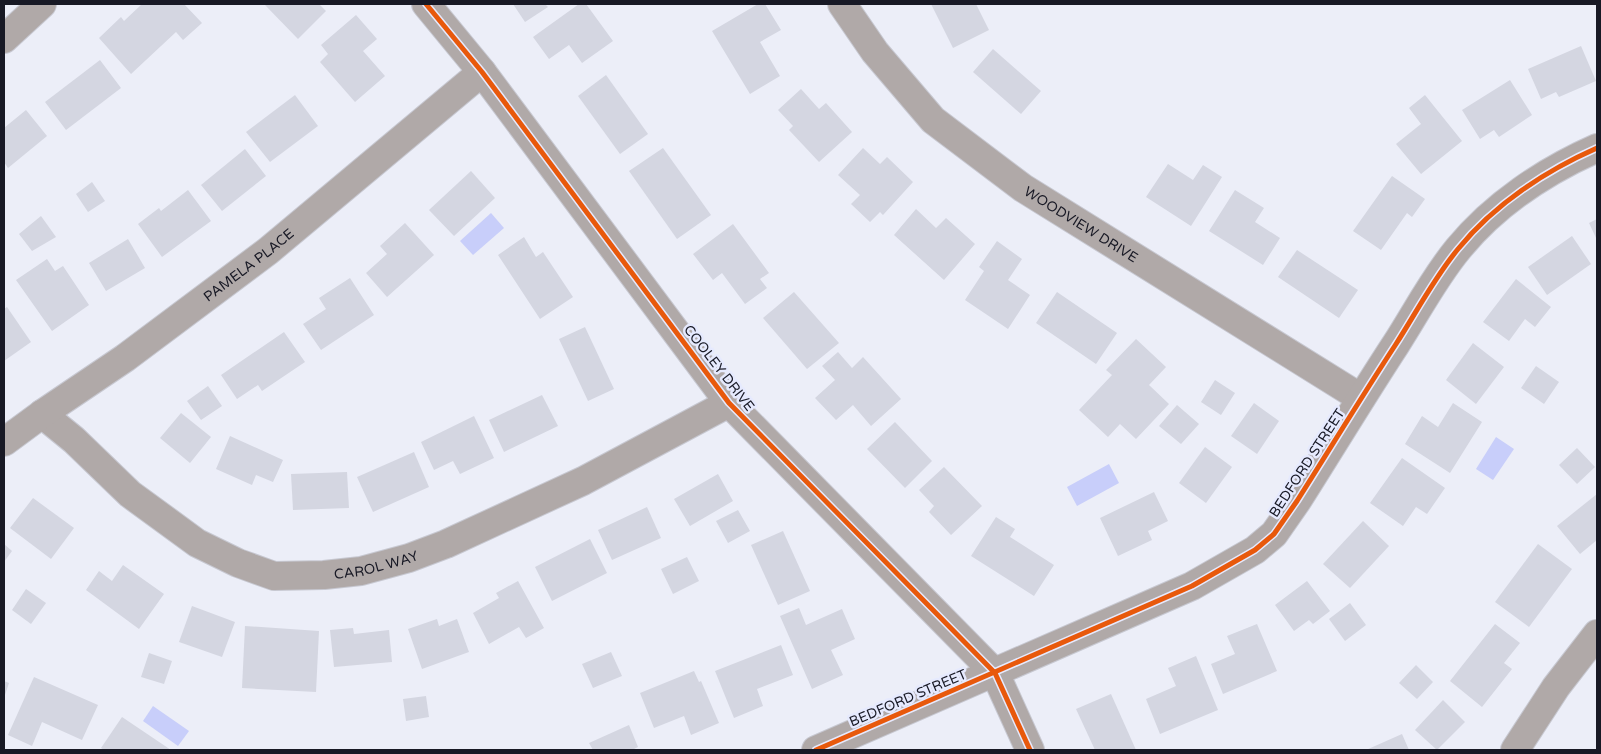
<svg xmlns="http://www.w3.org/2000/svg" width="1601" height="754" font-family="'Varela Round',sans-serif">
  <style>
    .water { fill: #c8cefa }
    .building { fill: #d4d6e1 }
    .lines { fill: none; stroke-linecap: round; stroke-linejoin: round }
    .minor-casing { stroke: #c7c8d1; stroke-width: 30 }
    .minor { stroke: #b0a9a8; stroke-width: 28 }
    .cycleway-casing { stroke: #e6eafe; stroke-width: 8 }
    .cycleway { stroke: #e8590c; stroke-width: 5 }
    .labels { text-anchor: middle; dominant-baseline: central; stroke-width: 5; stroke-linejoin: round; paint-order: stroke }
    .street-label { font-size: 14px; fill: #181925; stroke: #e6eafe }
  </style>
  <rect width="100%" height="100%" fill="#eceef8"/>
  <g class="water">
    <polygon points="491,213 504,228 473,255 460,241"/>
    <polygon points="1496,437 1514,449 1493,480 1476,469"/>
    <polygon points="1109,464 1119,483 1077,506 1067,487"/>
    <polygon points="153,706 189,731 178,746 143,721"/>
  </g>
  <g class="building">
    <polygon points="142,4 184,4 202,23 183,40 176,32 131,74 99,38 121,17 124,21"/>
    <polygon points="266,4 319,4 326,11 298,39 265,5"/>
    <polygon points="513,4 545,4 548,7 525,22"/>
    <polygon points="579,4 586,4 613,41 582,63 569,45 549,59 533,37"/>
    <polygon points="758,4 765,4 781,30 760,42 780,76 750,94 712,31"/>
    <polygon points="931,4 976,4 989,30 953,48"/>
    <polygon points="356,15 377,39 363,51 385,76 355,102 320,62 328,54 321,45"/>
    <polygon points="1581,46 1596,81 1559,97 1556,92 1541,99 1528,69"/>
    <polygon points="993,49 1041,91 1021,114 973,72"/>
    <polygon points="100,60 121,88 66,130 45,102"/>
    <polygon points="606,75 648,134 620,154 578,96"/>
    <polygon points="1510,80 1532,115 1499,137 1494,130 1480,139 1462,110"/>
    <polygon points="801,89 819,109 826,103 852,132 819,162 789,130 793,126 778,110"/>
    <polygon points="295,95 318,126 270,162 246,132"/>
    <polygon points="1425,95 1462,141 1421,174 1396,144 1421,124 1409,108"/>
    <polygon points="26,110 47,136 8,168 4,162 4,128"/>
    <polygon points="663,148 711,215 677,239 629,171"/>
    <polygon points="863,148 880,164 887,157 913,182 883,215 880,212 870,222 851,204 860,195 838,175"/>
    <polygon points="245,149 266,176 222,211 201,185"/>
    <polygon points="1168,164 1193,180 1203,165 1222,177 1191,226 1146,197"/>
    <polygon points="471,171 495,198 454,236 429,210"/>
    <polygon points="1392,176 1425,199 1412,217 1407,213 1381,250 1353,231"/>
    <polygon points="92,182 105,201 88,212 76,194"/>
    <polygon points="188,190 211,221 162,257 138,224 159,208 161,211"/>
    <polygon points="1235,190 1264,208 1255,222 1280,238 1263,265 1209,231"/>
    <polygon points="916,209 936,228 946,218 975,244 944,280 894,235"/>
    <polygon points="41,216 56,237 32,251 19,234"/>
    <polygon points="1597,219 1597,240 1589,223"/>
    <polygon points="405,223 434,255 387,297 366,273 387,254 380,246"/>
    <polygon points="733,224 769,273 760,279 767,288 745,304 722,273 713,280 693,254"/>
    <polygon points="1572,236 1591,264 1547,295 1528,267"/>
    <polygon points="524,237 536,257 543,252 573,297 540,319 498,255"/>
    <polygon points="128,239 145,268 106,291 89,263"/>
    <polygon points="997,241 1022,259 1008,280 1030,295 1008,329 965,300 984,271 979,267"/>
    <polygon points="1297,250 1358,290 1339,318 1278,277"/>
    <polygon points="47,259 55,271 63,266 89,305 52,331 16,280"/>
    <polygon points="350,278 374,315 321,350 303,324 326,309 319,298"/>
    <polygon points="1516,279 1551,307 1535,327 1525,319 1509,341 1483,322"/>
    <polygon points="794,292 839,343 807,369 763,318"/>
    <polygon points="1057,292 1117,333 1096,364 1036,323"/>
    <polygon points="7,307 31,342 4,361 4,309"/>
    <polygon points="585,327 614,389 588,401 559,339"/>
    <polygon points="284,332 305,362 262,391 258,385 237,399 221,375"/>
    <polygon points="1136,339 1166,367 1149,385 1169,404 1136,439 1120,424 1108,437 1079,410 1112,375 1106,370"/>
    <polygon points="1473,343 1504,367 1476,404 1446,380"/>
    <polygon points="838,352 852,368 863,357 901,399 871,426 853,405 836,420 815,398 835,380 822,366"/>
    <polygon points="1536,366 1559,382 1544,404 1521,388"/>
    <polygon points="1215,380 1235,393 1221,415 1201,402"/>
    <polygon points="208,386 222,406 201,420 187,401"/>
    <polygon points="542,395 558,426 504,452 489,420"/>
    <polygon points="1254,403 1279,421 1257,454 1231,436"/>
    <polygon points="1453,403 1482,422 1450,473 1405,444 1422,416 1438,427"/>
    <polygon points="1177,405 1199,424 1181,444 1159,426"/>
    <polygon points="181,413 211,437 190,463 160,438"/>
    <polygon points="474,416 494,458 460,474 453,461 434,470 421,442"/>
    <polygon points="895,422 932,461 905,488 867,449"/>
    <polygon points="230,436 283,460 273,482 256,475 252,485 216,469"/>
    <polygon points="1205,447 1232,467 1206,503 1179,483"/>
    <polygon points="1577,448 1595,467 1577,484 1559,465"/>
    <polygon points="414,452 429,487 373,512 357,477"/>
    <polygon points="1402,458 1445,488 1427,514 1416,507 1403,526 1370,503"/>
    <polygon points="944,467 982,506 951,535 929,512 934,506 919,490"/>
    <polygon points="347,472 349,508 293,510 291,474"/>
    <polygon points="718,474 733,501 690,526 674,499"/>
    <polygon points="1154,492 1168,521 1148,531 1152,540 1118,556 1100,518"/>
    <polygon points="1597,494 1597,540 1580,554 1557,526"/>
    <polygon points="33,498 74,528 51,559 10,528"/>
    <polygon points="647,507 661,538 612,560 598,530"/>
    <polygon points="738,510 750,531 728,543 716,521"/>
    <polygon points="996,517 1015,529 1010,537 1054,565 1034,596 971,556"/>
    <polygon points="1363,521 1389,546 1350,588 1323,564"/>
    <polygon points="783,531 810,591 778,605 751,545"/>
    <polygon points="590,539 607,573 552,601 535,567"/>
    <polygon points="4,544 12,551 4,562"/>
    <polygon points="1538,544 1572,569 1529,627 1495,602"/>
    <polygon points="687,557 699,581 673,594 661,569"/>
    <polygon points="123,565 164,594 139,629 86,590 99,571 112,581"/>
    <polygon points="518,581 544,628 526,638 519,627 489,644 473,613 499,598 496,593"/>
    <polygon points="1307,581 1330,611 1313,624 1309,620 1294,631 1275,605"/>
    <polygon points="26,589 46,603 31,624 12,610"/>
    <polygon points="1350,603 1366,625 1345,641 1329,619"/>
    <polygon points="192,606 235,622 222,657 179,642"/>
    <polygon points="799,608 806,625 842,609 855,639 831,650 843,675 812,689 780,616"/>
    <polygon points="437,619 439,626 457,619 469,652 422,669 408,629"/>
    <polygon points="1257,624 1277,671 1223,694 1211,664 1235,654 1227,636"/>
    <polygon points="1495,624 1520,643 1504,663 1512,669 1482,707 1450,681"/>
    <polygon points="245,626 319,631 316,692 242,688"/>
    <polygon points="353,628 354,634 389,630 392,662 334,667 330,630"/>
    <polygon points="781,645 793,675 757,689 763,706 734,718 715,671"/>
    <polygon points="611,652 622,676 593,688 582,664"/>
    <polygon points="149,653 172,661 164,684 141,677"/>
    <polygon points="1196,656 1218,710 1160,734 1146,699 1176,686 1168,668"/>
    <polygon points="1416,665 1433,682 1417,699 1399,683"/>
    <polygon points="694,671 699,682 701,681 719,723 691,735 684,716 654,728 640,693"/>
    <polygon points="34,677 98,705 82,740 42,722 32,746 8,735"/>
    <polygon points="4,681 9,683 4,698"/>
    <polygon points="1111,694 1136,750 1095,750 1076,709"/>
    <polygon points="426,696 429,717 406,721 403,699"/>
    <polygon points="1443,700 1465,722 1437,750 1415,730"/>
    <polygon points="122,717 171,750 104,750 101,748"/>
    <polygon points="629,725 638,747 634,749 635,750 593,750 589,743"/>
    <polygon points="1402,734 1409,750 1366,750"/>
  </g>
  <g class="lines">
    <g class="minor-casing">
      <g id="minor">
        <polyline points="426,4 482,72 729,403 995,673 1030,750"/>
        <path id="s1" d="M842,4L875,52L933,120L1023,188L1361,398"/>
        <polyline points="4,39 42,4"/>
        <path id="s2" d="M42,414L74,440L130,494L197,543L238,563L274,576L324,575L361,571L409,558L446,544L583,481L729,403"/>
        <path id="s3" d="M4,442L42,414L125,358L268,251L482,72"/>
        <path d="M816,750L1192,586L1255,550L1274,534L1297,501C1330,449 1362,396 1396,344C1416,313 1434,278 1458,249C1494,205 1545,171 1597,148"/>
        <polyline points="1515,750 1556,687 1597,634"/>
      </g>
    </g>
    <use href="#minor" class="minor"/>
    <g class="cycleway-casing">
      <g id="cycleway">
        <polyline points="426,4 482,72 729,403 995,673 1030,750"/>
        <path d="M816,750L1192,586L1255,550L1274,534L1297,501C1330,449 1362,396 1396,344C1416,313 1434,278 1458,249C1494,205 1545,171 1597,148"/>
      </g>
    </g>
    <use href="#cycleway" class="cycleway"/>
  </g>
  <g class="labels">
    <g class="street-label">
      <text stroke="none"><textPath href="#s1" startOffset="329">WOODVIEW DRIVE</textPath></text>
      <text stroke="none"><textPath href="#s3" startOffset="302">PAMELA PLACE</textPath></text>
      <text transform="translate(719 368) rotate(52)">COOLEY DRIVE</text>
      <text transform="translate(1307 463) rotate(-57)">BEDFORD STREET</text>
      <text stroke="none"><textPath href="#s2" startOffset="389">CAROL WAY</textPath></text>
      <text transform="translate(908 698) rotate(-23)">BEDFORD STREET</text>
    </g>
  </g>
  <rect width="1601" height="754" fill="none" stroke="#181925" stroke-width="10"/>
</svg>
